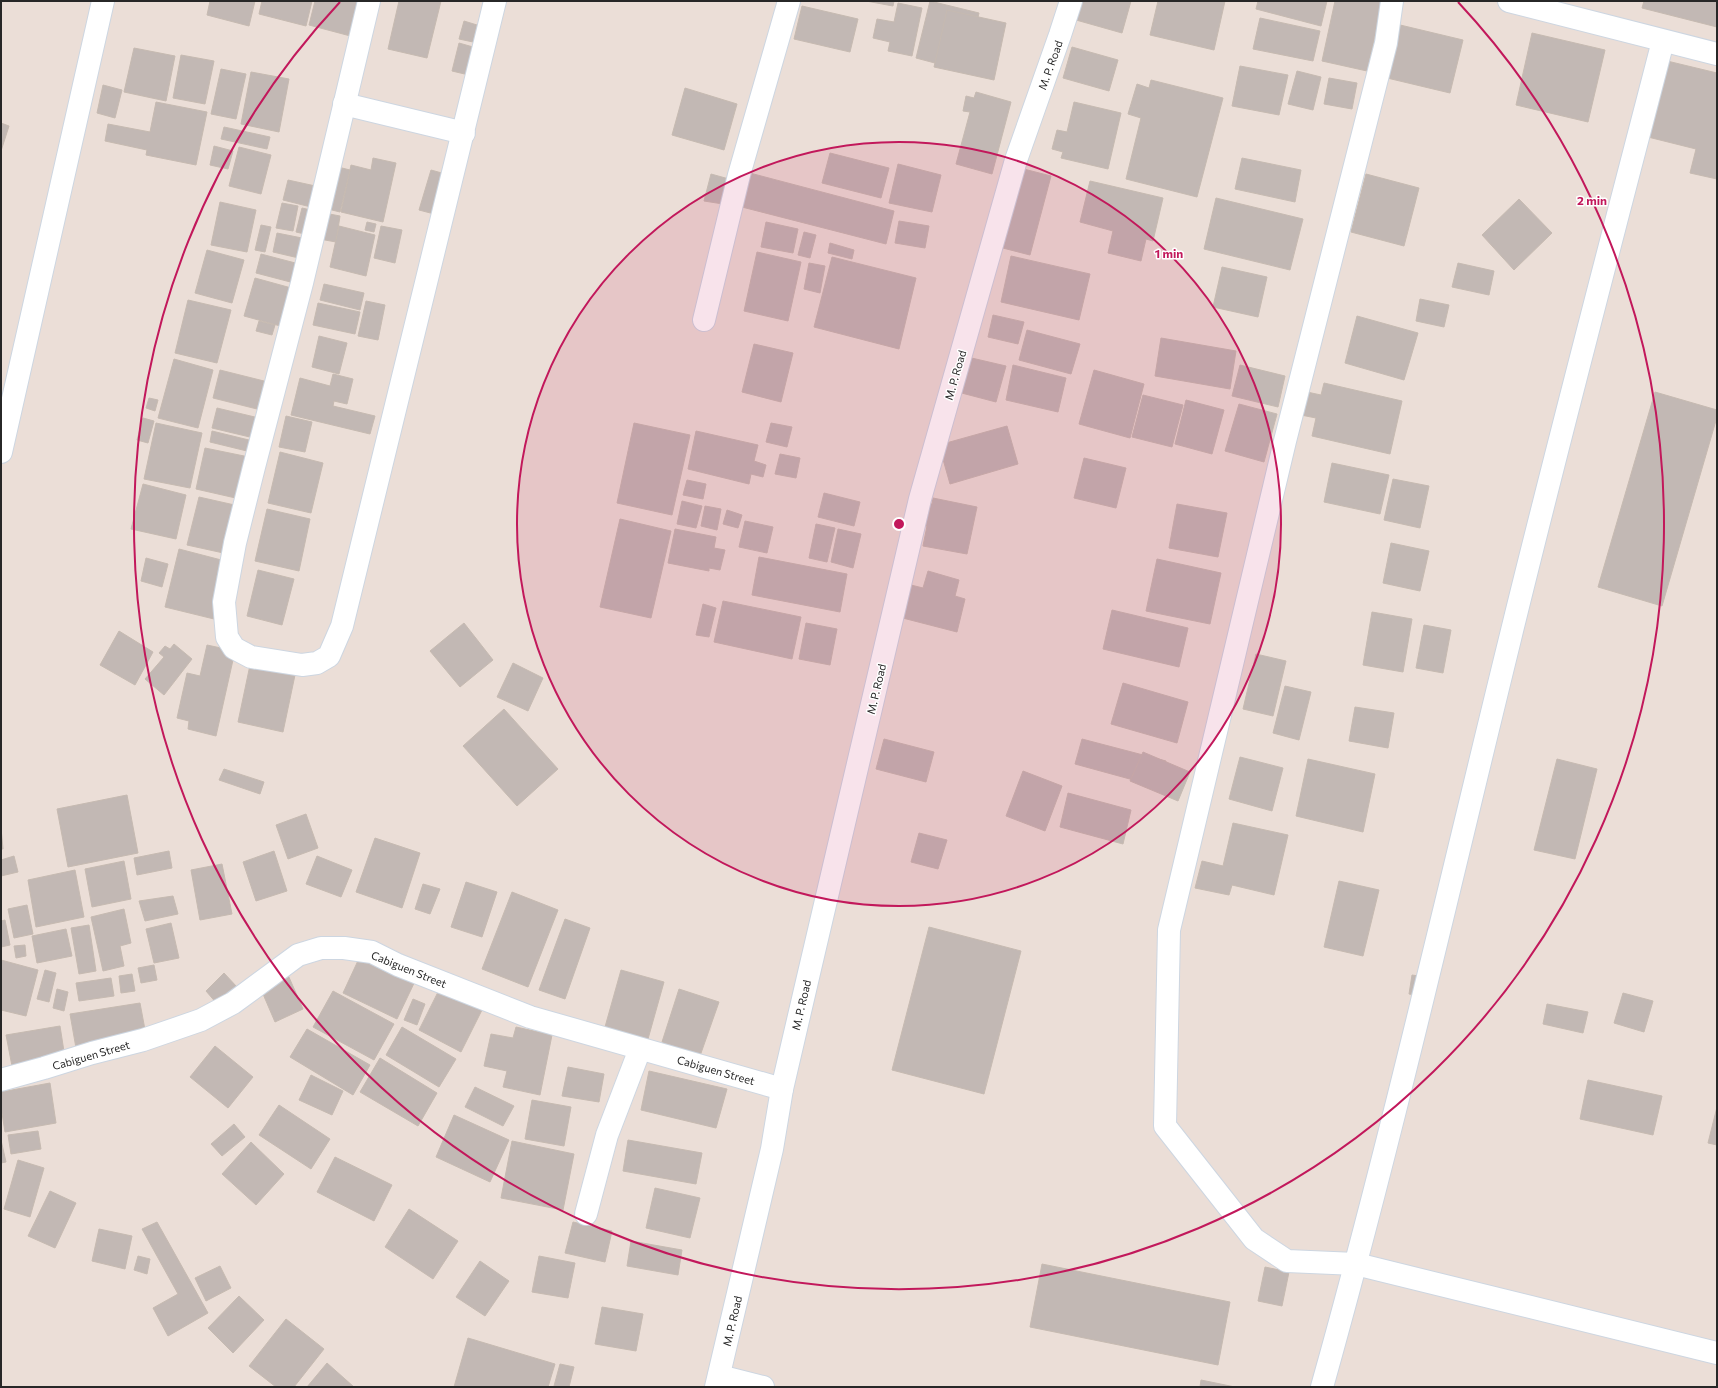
<svg xmlns="http://www.w3.org/2000/svg" width="1718" height="1388" font-family="Commissioner,sans-serif">
  <style>
    .building { fill: #c2b8b4; stroke: #c6bab1 }
    .lines { fill: none; stroke-linecap: round; stroke-linejoin: round }
    .street-casing { stroke: #cdd6e1; stroke-width: 24 }
    .street { stroke: #fff; stroke-width: 22 }
    .ring { fill: none; stroke: #c2185b; stroke-width: 2 }
    .labels { text-anchor: middle; dominant-baseline: central; stroke-width: 3; stroke-linejoin: round; paint-order: stroke }
    .street-label { font-size: 11px; fill: #272727; stroke: #fff }
    .centre { fill: #c2185b; stroke: #fff; stroke-width: 2 }
    .ring-label { font-size: 12px; text-anchor: middle; font-weight: bold; fill: #c2185b; stroke: #fff; stroke-width: 3; stroke-linejoin: round; paint-order: stroke }
  </style>
  <rect width="100%" height="100%" fill="#ebded7"/>
  <g class="building">
    <polygon points="210,1 255,1 249,26 207,15"/>
    <polygon points="262,1 312,1 306,26 259,14"/>
    <polygon points="315,1 367,1 358,38 309,25"/>
    <polygon points="399,1 441,1 427,58 388,49"/>
    <polygon points="866,1 894,1 893,6"/>
    <polygon points="930,1 979,13 965,71 916,58"/>
    <polygon points="1074,1 1131,1 1122,33 1069,18"/>
    <polygon points="1158,1 1225,1 1214,50 1150,35"/>
    <polygon points="1258,1 1327,1 1321,26 1256,9"/>
    <polygon points="1335,1 1383,1 1367,71 1322,61"/>
    <polygon points="1644,1 1717,1 1717,27 1642,8"/>
    <polygon points="898,3 922,8 912,56 888,51 890,42 873,38 877,19 894,22"/>
    <polygon points="802,6 858,19 850,52 794,39"/>
    <polygon points="947,10 1006,23 994,80 934,67"/>
    <polygon points="1260,18 1320,31 1313,61 1253,49"/>
    <polygon points="464,21 477,25 473,42 459,39"/>
    <polygon points="1396,24 1463,40 1450,93 1383,77"/>
    <polygon points="1532,33 1605,50 1588,122 1516,105"/>
    <polygon points="459,43 480,49 473,76 452,71"/>
    <polygon points="1072,47 1118,60 1109,91 1063,78"/>
    <polygon points="134,48 175,56 166,101 124,92"/>
    <polygon points="181,55 214,61 205,104 173,98"/>
    <polygon points="1663,60 1717,73 1717,179 1690,173 1696,149 1644,136"/>
    <polygon points="1240,66 1288,75 1279,115 1232,106"/>
    <polygon points="221,69 246,74 236,119 211,114"/>
    <polygon points="1297,71 1321,77 1313,110 1288,104"/>
    <polygon points="251,72 289,79 279,132 241,124"/>
    <polygon points="1329,78 1357,83 1352,109 1324,104"/>
    <polygon points="1151,80 1223,98 1197,197 1126,179 1141,118 1128,114 1137,84 1149,88"/>
    <polygon points="103,85 122,90 115,118 97,113"/>
    <polygon points="685,88 737,104 724,150 672,135"/>
    <polygon points="976,92 1011,102 992,174 956,164 970,112 963,111 966,96 974,98"/>
    <polygon points="156,102 207,112 196,165 146,155 147,150 105,141 108,124 150,132"/>
    <polygon points="1074,102 1121,113 1108,169 1061,158 1063,152 1052,149 1057,130 1067,132"/>
    <polygon points="1,123 9,126 1,151"/>
    <polygon points="224,127 270,137 267,149 221,139"/>
    <polygon points="214,146 233,151 228,169 210,165"/>
    <polygon points="239,147 271,155 261,194 229,186"/>
    <polygon points="830,153 889,168 881,198 822,183"/>
    <polygon points="373,158 396,163 383,222 341,212 351,165 371,170"/>
    <polygon points="1242,158 1301,170 1295,202 1235,189"/>
    <polygon points="898,164 941,175 932,212 889,203"/>
    <polygon points="330,165 350,170 340,212 320,207"/>
    <polygon points="1016,167 1051,176 1030,255 995,246"/>
    <polygon points="431,170 449,175 438,215 419,210"/>
    <polygon points="746,172 894,211 886,244 738,206"/>
    <polygon points="711,174 729,179 723,204 704,201"/>
    <polygon points="1366,174 1419,188 1404,246 1351,232"/>
    <polygon points="288,180 320,187 315,208 283,200"/>
    <polygon points="1090,181 1163,198 1153,241 1146,239 1141,261 1108,253 1113,231 1080,222"/>
    <polygon points="1216,198 1303,219 1290,270 1204,249"/>
    <polygon points="1519,199 1552,233 1514,270 1482,235"/>
    <polygon points="220,202 256,210 247,252 211,245"/>
    <polygon points="282,203 298,206 293,231 276,228"/>
    <polygon points="302,208 315,211 309,235 296,232"/>
    <polygon points="319,212 340,216 336,242 314,238"/>
    <polygon points="899,221 929,226 925,248 895,243"/>
    <polygon points="367,222 376,224 374,232 365,230"/>
    <polygon points="766,222 798,229 793,253 761,247"/>
    <polygon points="261,225 271,227 265,252 255,250"/>
    <polygon points="339,226 375,235 366,276 330,267"/>
    <polygon points="381,226 402,230 395,263 374,258"/>
    <polygon points="804,232 816,235 810,258 798,255"/>
    <polygon points="277,233 307,239 303,259 273,252"/>
    <polygon points="830,243 854,250 852,259 828,253"/>
    <polygon points="207,250 244,260 232,303 195,293"/>
    <polygon points="757,252 801,262 788,321 744,311"/>
    <polygon points="261,254 303,265 298,284 256,273"/>
    <polygon points="1011,256 1090,274 1079,320 1001,302"/>
    <polygon points="832,257 916,278 899,349 814,327"/>
    <polygon points="809,263 825,266 820,293 804,289"/>
    <polygon points="1458,263 1494,271 1489,295 1452,287"/>
    <polygon points="1222,267 1267,277 1258,317 1213,307"/>
    <polygon points="255,278 295,289 284,327 244,316"/>
    <polygon points="324,284 364,293 360,310 320,300"/>
    <polygon points="1420,299 1449,305 1444,327 1416,321"/>
    <polygon points="188,300 231,310 217,363 175,353"/>
    <polygon points="366,301 385,305 378,340 358,336"/>
    <polygon points="318,303 360,312 355,334 313,325"/>
    <polygon points="993,315 1024,322 1018,344 988,337"/>
    <polygon points="1357,316 1418,333 1404,380 1345,363"/>
    <polygon points="259,321 275,325 272,335 256,331"/>
    <polygon points="1027,330 1080,344 1071,374 1019,360"/>
    <polygon points="319,336 347,343 339,374 312,367"/>
    <polygon points="1161,338 1236,351 1230,389 1155,376"/>
    <polygon points="754,344 793,353 781,402 742,392"/>
    <polygon points="963,356 1006,366 996,402 954,391"/>
    <polygon points="174,359 213,370 198,428 158,418"/>
    <polygon points="1013,365 1066,378 1058,412 1006,400"/>
    <polygon points="1240,365 1285,376 1278,407 1232,396"/>
    <polygon points="220,370 264,381 257,409 213,398"/>
    <polygon points="1094,370 1144,384 1130,438 1079,424"/>
    <polygon points="333,374 353,379 347,404 334,401 333,406 375,416 370,434 291,415 300,378 330,386"/>
    <polygon points="1324,383 1402,401 1390,454 1312,436 1316,418 1301,415 1307,392 1321,395"/>
    <polygon points="1655,392 1717,410 1717,417 1662,606 1598,587"/>
    <polygon points="1143,395 1183,405 1172,447 1132,437"/>
    <polygon points="149,398 158,400 155,411 146,408"/>
    <polygon points="1186,400 1224,410 1212,454 1175,444"/>
    <polygon points="1239,404 1277,414 1264,462 1225,451"/>
    <polygon points="217,408 259,418 254,438 212,428"/>
    <polygon points="286,416 312,422 305,452 279,447"/>
    <polygon points="143,418 154,421 148,443 137,440"/>
    <polygon points="156,423 202,433 190,488 144,479"/>
    <polygon points="634,423 690,435 672,515 617,503"/>
    <polygon points="771,423 792,427 787,447 766,442"/>
    <polygon points="1007,426 1018,464 950,484 939,445"/>
    <polygon points="212,431 253,441 251,452 210,442"/>
    <polygon points="696,431 758,445 754,461 766,465 763,477 751,474 749,484 688,469"/>
    <polygon points="205,448 249,457 240,499 196,489"/>
    <polygon points="280,452 323,463 311,513 268,503"/>
    <polygon points="780,454 800,458 796,478 775,474"/>
    <polygon points="1084,458 1126,468 1116,508 1074,498"/>
    <polygon points="1332,463 1389,475 1380,514 1324,502"/>
    <polygon points="1393,479 1429,486 1420,528 1384,520"/>
    <polygon points="687,480 706,484 703,499 683,495"/>
    <polygon points="143,484 186,495 176,539 131,529"/>
    <polygon points="824,493 860,502 854,526 818,517"/>
    <polygon points="199,497 239,506 228,554 187,545"/>
    <polygon points="933,498 977,507 967,554 923,546 927,526 916,524 920,501 932,504"/>
    <polygon points="682,501 702,506 696,528 677,524"/>
    <polygon points="1177,504 1227,513 1218,557 1169,548"/>
    <polygon points="705,506 721,509 717,530 701,526"/>
    <polygon points="267,509 310,519 299,571 255,561"/>
    <polygon points="727,510 742,515 738,528 723,524"/>
    <polygon points="620,519 671,531 651,618 600,607"/>
    <polygon points="745,521 773,527 767,553 739,547"/>
    <polygon points="816,524 835,528 827,562 809,558"/>
    <polygon points="675,529 716,537 714,548 725,550 720,570 709,568 709,571 668,563"/>
    <polygon points="838,529 861,534 853,568 831,562"/>
    <polygon points="1391,543 1429,551 1420,591 1383,583"/>
    <polygon points="179,549 229,562 214,619 165,607"/>
    <polygon points="759,557 847,574 840,612 752,595"/>
    <polygon points="146,558 168,564 162,587 141,581"/>
    <polygon points="1157,559 1221,573 1210,624 1146,611"/>
    <polygon points="258,570 294,579 282,625 247,616"/>
    <polygon points="928,571 959,580 955,596 965,599 957,632 895,616 903,583 923,588"/>
    <polygon points="723,601 801,617 792,659 714,642"/>
    <polygon points="703,604 716,608 709,637 696,635"/>
    <polygon points="1112,610 1188,628 1179,667 1103,649"/>
    <polygon points="1372,612 1412,619 1403,672 1363,665"/>
    <polygon points="464,623 493,660 460,687 430,651"/>
    <polygon points="806,623 837,629 830,665 799,659"/>
    <polygon points="1424,625 1451,630 1443,673 1416,668"/>
    <polygon points="119,631 153,652 135,685 100,665"/>
    <polygon points="174,644 192,659 164,695 145,679 164,657 159,653 165,646 170,649"/>
    <polygon points="207,645 235,651 216,736 188,729 189,721 177,718 187,673 200,676"/>
    <polygon points="1256,654 1286,661 1273,716 1243,709"/>
    <polygon points="513,663 543,678 528,711 497,697"/>
    <polygon points="250,665 295,675 283,732 238,722"/>
    <polygon points="1123,683 1188,702 1177,743 1111,724"/>
    <polygon points="1285,686 1311,692 1299,740 1273,733"/>
    <polygon points="1355,707 1394,713 1388,748 1349,741"/>
    <polygon points="504,709 558,769 517,806 463,746"/>
    <polygon points="884,739 934,752 926,782 876,769"/>
    <polygon points="1082,739 1166,761 1159,787 1075,764"/>
    <polygon points="1143,752 1190,772 1178,801 1130,781"/>
    <polygon points="1240,757 1283,768 1272,811 1229,799"/>
    <polygon points="1308,759 1375,774 1363,832 1296,816"/>
    <polygon points="1557,759 1597,769 1575,859 1534,850"/>
    <polygon points="224,769 264,782 260,794 219,780"/>
    <polygon points="1023,771 1062,786 1045,831 1006,816"/>
    <polygon points="1068,793 1131,810 1123,844 1060,827"/>
    <polygon points="127,795 138,853 68,867 57,809"/>
    <polygon points="306,814 318,848 288,859 276,825"/>
    <polygon points="1233,823 1288,835 1274,895 1232,885 1229,895 1195,888 1202,861 1223,866"/>
    <polygon points="1,828 3,849 1,849"/>
    <polygon points="919,833 947,840 938,869 911,862"/>
    <polygon points="375,838 420,853 402,908 356,892"/>
    <polygon points="169,851 172,868 137,875 134,858"/>
    <polygon points="274,851 287,891 256,901 243,862"/>
    <polygon points="14,856 18,872 1,876 1,860"/>
    <polygon points="317,856 352,870 341,897 306,884"/>
    <polygon points="124,861 131,899 92,907 85,869"/>
    <polygon points="222,864 232,914 200,920 191,870"/>
    <polygon points="75,870 84,917 36,927 28,880"/>
    <polygon points="1339,881 1379,890 1363,956 1324,947"/>
    <polygon points="466,882 497,892 482,937 451,927"/>
    <polygon points="423,884 440,889 430,914 415,909"/>
    <polygon points="512,892 558,910 528,987 482,969"/>
    <polygon points="173,896 178,914 145,921 139,901"/>
    <polygon points="27,905 33,934 14,938 8,909"/>
    <polygon points="124,909 131,943 120,946 124,966 103,971 91,917"/>
    <polygon points="565,919 590,928 565,999 539,990"/>
    <polygon points="5,920 10,945 1,947 1,921"/>
    <polygon points="171,923 179,958 154,963 146,929"/>
    <polygon points="89,925 96,971 79,974 71,928"/>
    <polygon points="929,927 1021,951 984,1094 892,1070"/>
    <polygon points="66,929 72,956 37,963 32,936"/>
    <polygon points="25,945 26,956 16,958 14,946"/>
    <polygon points="362,952 417,977 397,1019 343,993"/>
    <polygon points="1,960 38,970 26,1016 1,1010"/>
    <polygon points="154,965 157,980 141,983 138,968"/>
    <polygon points="45,970 56,973 49,1002 37,999"/>
    <polygon points="621,970 664,982 648,1039 605,1027"/>
    <polygon points="224,973 237,987 218,1005 206,991"/>
    <polygon points="132,974 135,991 121,993 119,976"/>
    <polygon points="288,975 303,1009 275,1022 260,987"/>
    <polygon points="1412,975 1425,977 1423,996 1409,994"/>
    <polygon points="111,978 114,996 79,1001 76,983"/>
    <polygon points="441,986 483,1008 461,1052 419,1030"/>
    <polygon points="57,989 68,992 64,1011 53,1008"/>
    <polygon points="679,989 719,1002 700,1056 662,1042"/>
    <polygon points="333,991 394,1024 374,1060 313,1027"/>
    <polygon points="1623,993 1653,1001 1644,1032 1614,1023"/>
    <polygon points="413,999 425,1004 417,1025 404,1020"/>
    <polygon points="140,1003 146,1035 76,1048 70,1014"/>
    <polygon points="1547,1004 1588,1012 1583,1033 1543,1024"/>
    <polygon points="60,1026 65,1058 12,1066 6,1035"/>
    <polygon points="402,1027 456,1059 439,1087 386,1055"/>
    <polygon points="516,1027 552,1035 540,1095 503,1087 507,1071 484,1066 491,1034 513,1038"/>
    <polygon points="307,1029 370,1065 353,1095 290,1057"/>
    <polygon points="215,1046 253,1077 228,1108 190,1077"/>
    <polygon points="380,1058 437,1093 418,1126 360,1092"/>
    <polygon points="568,1067 604,1074 599,1102 562,1096"/>
    <polygon points="649,1071 727,1089 716,1128 641,1110"/>
    <polygon points="311,1075 343,1091 332,1115 299,1100"/>
    <polygon points="1588,1080 1662,1096 1653,1135 1580,1119"/>
    <polygon points="50,1083 56,1123 5,1132 1,1107 1,1092"/>
    <polygon points="475,1087 514,1106 503,1126 465,1107"/>
    <polygon points="532,1100 571,1107 564,1146 525,1139"/>
    <polygon points="279,1105 330,1139 311,1169 259,1135"/>
    <polygon points="1717,1107 1717,1145 1708,1143"/>
    <polygon points="454,1115 509,1140 490,1182 436,1157"/>
    <polygon points="234,1124 245,1137 222,1156 211,1144"/>
    <polygon points="38,1131 41,1149 11,1154 8,1135"/>
    <polygon points="1,1140 6,1162 1,1163"/>
    <polygon points="628,1140 702,1153 696,1184 623,1171"/>
    <polygon points="512,1141 574,1154 563,1210 501,1198"/>
    <polygon points="251,1142 284,1174 256,1205 222,1174"/>
    <polygon points="335,1157 392,1185 374,1221 317,1192"/>
    <polygon points="18,1160 44,1168 30,1217 4,1209"/>
    <polygon points="655,1188 700,1198 690,1238 646,1228"/>
    <polygon points="50,1191 76,1203 55,1248 28,1236"/>
    <polygon points="409,1209 458,1241 433,1279 385,1247"/>
    <polygon points="157,1222 208,1313 168,1336 153,1308 178,1294 142,1229"/>
    <polygon points="573,1222 612,1231 605,1262 565,1253"/>
    <polygon points="99,1229 132,1236 125,1269 92,1261"/>
    <polygon points="631,1241 682,1250 678,1275 627,1266"/>
    <polygon points="138,1256 150,1259 147,1274 134,1270"/>
    <polygon points="539,1256 575,1263 568,1298 532,1292"/>
    <polygon points="480,1261 509,1281 485,1316 456,1297"/>
    <polygon points="1042,1264 1230,1302 1218,1365 1030,1327"/>
    <polygon points="220,1266 231,1288 206,1301 195,1278"/>
    <polygon points="1265,1267 1289,1272 1282,1306 1258,1301"/>
    <polygon points="239,1296 264,1320 233,1353 208,1328"/>
    <polygon points="602,1307 643,1314 636,1351 595,1344"/>
    <polygon points="286,1319 324,1349 294,1387 276,1387 249,1366"/>
    <polygon points="468,1338 555,1364 548,1387 454,1387"/>
    <polygon points="327,1363 354,1387 307,1387"/>
    <polygon points="560,1364 574,1367 569,1387 554,1386"/>
    <polygon points="1201,1380 1235,1387 1200,1387"/>
  </g>
  <g class="lines">
    <g class="street-casing">
      <g id="street">
        <polyline points="369,1 302,283 254,467 235,543 224,602 227,637 234,648 251,657 302,665 317,663 329,656 342,626 495,1"/>
        <polyline points="1392,1 1386,43 1285,441 1169,930 1165,1126 1254,1239 1287,1261 1356,1264 1717,1353"/>
        <polyline points="1509,1 1717,54"/>
        <polyline points="344,104 464,133"/>
        <polyline points="704,320 739,175 789,1"/>
        <polyline points="1,452 103,1"/>
        <polyline points="1,1080 44,1068 92,1053 143,1040 201,1020 233,1003 298,955 321,948 344,948 372,952 398,965 530,1017 782,1089"/>
        <polyline points="586,1214 607,1135 640,1049"/>
        <polyline points="719,1376 763,1387"/>
        <polyline points="716,1387 772,1149 782,1089 809,973 920,499 1016,160 1060,35 1071,1"/>
        <path d="M1322,1387C1391,1141 1448,891 1509,643C1558,442 1611,242 1663,41"/>
      </g>
    </g>
    <use href="#street" class="street"/>
  </g>
  <circle cx="899" cy="524" r="382" fill="#c2185b" fill-opacity=".12"/>
  <g class="ring">
    <circle cx="899" cy="524" r="382"/>
    <path d="M1458 2A765 765 0 1 1 340 2"/>
  </g>
  <g class="labels">
    <g class="street-label">
      <text transform="translate(1050 65) rotate(-70)">M. P. Road</text>
      <text transform="translate(955 375) rotate(-74)">M. P. Road</text>
      <text transform="translate(876 689) rotate(-77)">M. P. Road</text>
      <text transform="translate(409 969) rotate(22)">Cabiguen Street</text>
      <text transform="translate(801 1005) rotate(-77)">M. P. Road</text>
      <text transform="translate(91 1055) rotate(-16)">Cabiguen Street</text>
      <text transform="translate(716 1070) rotate(16)">Cabiguen Street</text>
      <text transform="translate(732 1321) rotate(-77)">M. P. Road</text>
    </g>
  </g>
  <circle cx="899" cy="524" r="6" class="centre"/>
  <g class="ring-label">
    <text x="1592" y="205">2 min</text>
    <text x="1169" y="258">1 min</text>
  </g>
  <rect width="1718" height="1388" fill="none" stroke="#272727" stroke-width="4"/>
</svg>
